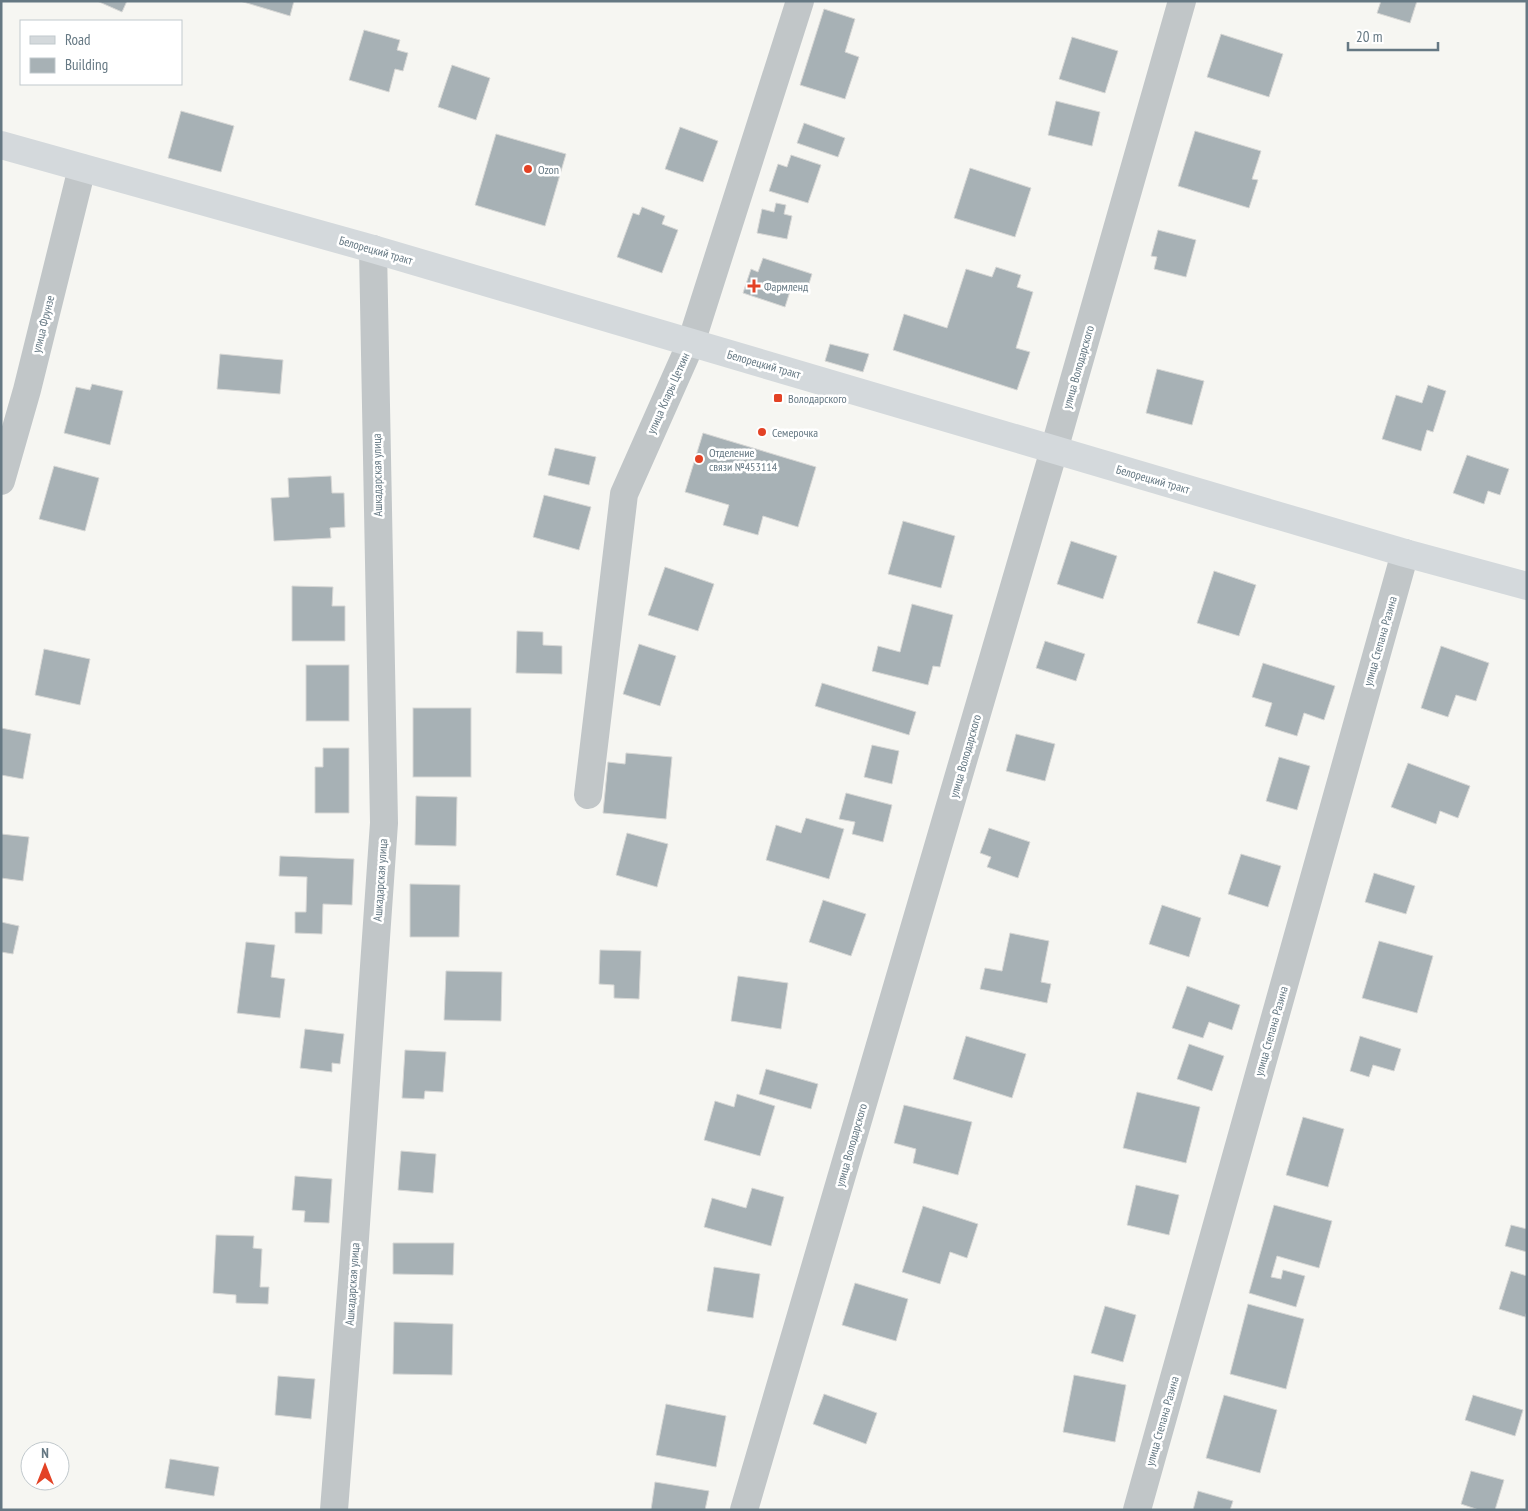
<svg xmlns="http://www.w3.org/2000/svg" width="1528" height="1511" font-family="'PT Sans Narrow',sans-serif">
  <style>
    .building { fill: #a7b1b5; stroke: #d7d7d5 }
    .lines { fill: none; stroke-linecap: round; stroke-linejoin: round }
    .street { stroke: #c1c6c8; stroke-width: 28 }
    .secondary { stroke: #d4d9dc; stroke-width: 28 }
    .poi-dot { fill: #e34225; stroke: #fff; stroke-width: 2 }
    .labels { text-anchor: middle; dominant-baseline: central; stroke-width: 5; stroke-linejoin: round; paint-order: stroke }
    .poi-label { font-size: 12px; fill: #657883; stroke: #fff; text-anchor: start }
    .street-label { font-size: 12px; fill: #657883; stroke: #fff }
  </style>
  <rect width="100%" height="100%" fill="#f6f6f2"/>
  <g class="building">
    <polygon points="97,1 127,1 122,12"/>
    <polygon points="240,1 294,1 290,16"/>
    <polygon points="1381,1 1417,1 1410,23 1377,13"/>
    <polygon points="824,9 855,19 845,52 859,57 845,99 800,85"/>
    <polygon points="364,30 400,40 397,50 408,53 403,71 395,69 389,92 349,80"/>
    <polygon points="1221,34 1283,54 1269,97 1207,77"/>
    <polygon points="1072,37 1118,51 1105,93 1059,79"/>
    <polygon points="452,65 490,78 476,120 438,107"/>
    <polygon points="1056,101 1100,112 1092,146 1048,135"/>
    <polygon points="181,111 234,126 221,172 168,158"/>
    <polygon points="804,123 845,138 838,157 797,143"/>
    <polygon points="680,127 718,141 703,182 665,169"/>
    <polygon points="1195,131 1261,151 1252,179 1258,180 1249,208 1178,186"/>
    <polygon points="496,134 566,154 545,226 475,205"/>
    <polygon points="791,155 821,165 808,203 769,191 778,164 787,167"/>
    <polygon points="970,168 1031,188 1015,237 954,218"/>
    <polygon points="776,203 786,205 784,214 792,216 787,239 757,233 762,209 774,212"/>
    <polygon points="642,207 665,216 662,224 678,230 662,273 617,257 633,213 639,215"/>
    <polygon points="1158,230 1196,240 1186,277 1154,269 1157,257 1151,256"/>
    <polygon points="763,258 812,274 807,290 792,285 785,307 743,293 751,269 758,272"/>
    <polygon points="996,267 1021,275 1017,287 1033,292 1016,348 1030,352 1017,390 893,350 904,314 947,328 966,269 992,277"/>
    <polygon points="830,344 869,354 863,372 825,361"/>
    <polygon points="220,354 283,360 280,394 217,389"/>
    <polygon points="1157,369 1204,381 1192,425 1146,413"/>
    <polygon points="92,384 123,391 110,445 64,433 76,387 90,390"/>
    <polygon points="1428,385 1446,391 1433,432 1427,430 1421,451 1382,439 1396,395 1422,403"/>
    <polygon points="703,433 816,467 798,527 763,516 758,535 723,525 729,505 685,492"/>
    <polygon points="555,448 596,457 589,485 548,475"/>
    <polygon points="1467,455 1509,469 1500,495 1488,491 1484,504 1453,493"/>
    <polygon points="54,466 99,478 85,531 39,519"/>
    <polygon points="331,476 332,493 344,493 345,527 330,528 331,538 274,541 271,498 289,497 288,478"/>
    <polygon points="544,495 591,507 579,550 533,537"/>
    <polygon points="903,521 955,536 941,588 888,574"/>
    <polygon points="1071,541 1117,556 1103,599 1057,584"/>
    <polygon points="665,567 714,584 698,631 648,615"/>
    <polygon points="1214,571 1256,585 1239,636 1197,623"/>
    <polygon points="292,586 333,587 332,606 345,606 345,641 292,641"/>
    <polygon points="912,604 953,615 940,667 933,666 928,685 872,671 878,646 900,652"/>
    <polygon points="517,631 543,632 543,645 562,646 562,674 516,673"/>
    <polygon points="1045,641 1085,654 1076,681 1036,668"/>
    <polygon points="639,644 676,656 660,706 623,694"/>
    <polygon points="1441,646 1489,663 1476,701 1456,695 1448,717 1421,708"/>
    <polygon points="44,649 90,659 80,705 35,695"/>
    <polygon points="1263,663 1335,686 1324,720 1304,713 1297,736 1265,726 1272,703 1252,697"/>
    <rect x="306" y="665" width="43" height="56"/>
    <polygon points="822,683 916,712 909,735 815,706"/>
    <rect x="413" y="708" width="58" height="69"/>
    <polygon points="1,728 31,734 23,779 1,775"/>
    <polygon points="1016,734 1055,744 1045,781 1006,771"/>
    <polygon points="872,745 899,751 892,784 864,777"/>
    <polygon points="323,748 349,748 349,813 315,813 315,767 323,767"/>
    <polygon points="626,753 672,757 666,819 603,813 608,762 625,764"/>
    <polygon points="1279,757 1310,766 1297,810 1266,801"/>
    <polygon points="1408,763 1470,786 1458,818 1440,811 1436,824 1391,807"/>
    <polygon points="846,793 892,805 883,842 852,834 855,822 839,819"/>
    <polygon points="416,796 457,797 456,846 415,845"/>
    <polygon points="806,818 844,829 829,879 766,860 776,825 801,833"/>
    <polygon points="989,828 1030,842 1018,878 987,867 991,857 980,853"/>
    <polygon points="627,833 668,844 657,887 616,875"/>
    <polygon points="1,834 29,837 23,881 1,878"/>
    <polygon points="1241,854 1281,866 1268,907 1228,894"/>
    <polygon points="280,856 354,859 352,905 323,904 322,934 295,933 295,912 306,912 307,877 279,876"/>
    <polygon points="1374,873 1415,886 1406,914 1365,902"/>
    <polygon points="410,884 460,885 459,937 410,937"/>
    <polygon points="823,900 866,914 851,956 809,942"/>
    <polygon points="1162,905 1201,918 1189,957 1149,944"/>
    <polygon points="1,922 19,926 13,954 1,952"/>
    <polygon points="1010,933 1049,941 1041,982 1051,984 1047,1003 980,989 985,968 1002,971"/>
    <polygon points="1379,941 1433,956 1417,1013 1362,998"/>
    <polygon points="246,942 275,945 271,977 285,979 280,1018 237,1013"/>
    <polygon points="600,950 641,951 639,999 614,998 614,985 599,984"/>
    <polygon points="446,971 502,972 501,1021 444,1020"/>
    <polygon points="738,976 788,983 781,1029 731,1021"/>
    <polygon points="1187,986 1240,1005 1232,1030 1209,1022 1203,1038 1172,1028"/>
    <polygon points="305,1029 344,1034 340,1064 332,1063 332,1072 300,1068"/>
    <polygon points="966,1036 1026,1054 1012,1098 953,1079"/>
    <polygon points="1360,1036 1401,1049 1394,1071 1373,1065 1369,1077 1350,1071"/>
    <polygon points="1189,1044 1224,1056 1212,1091 1177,1079"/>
    <polygon points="405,1050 446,1052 443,1092 425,1091 424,1099 402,1098"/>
    <polygon points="766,1069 818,1084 811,1109 759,1094"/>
    <polygon points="1137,1092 1200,1107 1186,1163 1123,1148"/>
    <polygon points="737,1094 775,1106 760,1156 704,1140 715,1101 734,1107"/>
    <polygon points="904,1105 972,1122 958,1175 913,1163 916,1149 894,1143"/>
    <polygon points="1303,1117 1344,1129 1328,1187 1286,1175"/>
    <polygon points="401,1151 436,1154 433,1193 398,1190"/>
    <polygon points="295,1176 332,1179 329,1223 304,1222 305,1211 292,1210"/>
    <polygon points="1136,1185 1179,1195 1169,1235 1127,1225"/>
    <polygon points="752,1188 784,1197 771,1246 704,1227 712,1198 746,1208"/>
    <polygon points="1274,1205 1332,1221 1319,1268 1277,1256 1271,1277 1281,1279 1283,1270 1305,1276 1296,1307 1249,1293"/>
    <polygon points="923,1206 978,1224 967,1258 950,1252 940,1284 902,1272"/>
    <polygon points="1511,1225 1527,1229 1527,1252 1505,1246"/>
    <polygon points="216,1235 254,1236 253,1248 262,1249 260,1287 269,1287 268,1304 236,1303 236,1295 213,1293"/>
    <polygon points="393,1243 454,1243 453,1275 393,1274"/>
    <polygon points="714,1267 760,1274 753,1318 707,1311"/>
    <polygon points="1511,1271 1527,1276 1527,1311 1525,1317 1499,1309"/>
    <polygon points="855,1283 908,1299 896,1341 842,1325"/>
    <polygon points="1248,1304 1304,1319 1286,1389 1230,1374"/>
    <polygon points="1105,1306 1136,1315 1123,1362 1091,1353"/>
    <polygon points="394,1322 453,1324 452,1375 393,1374"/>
    <polygon points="1074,1375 1126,1385 1115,1442 1063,1432"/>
    <polygon points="278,1376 315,1379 311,1419 275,1415"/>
    <polygon points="824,1394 877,1413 866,1444 813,1424"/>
    <polygon points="1224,1395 1277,1410 1260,1473 1206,1458"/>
    <polygon points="1473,1395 1523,1410 1515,1436 1465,1420"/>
    <polygon points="666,1404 726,1416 716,1467 656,1455"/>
    <polygon points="170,1459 219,1467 214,1496 165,1488"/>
    <polygon points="1471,1471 1504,1480 1495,1510 1479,1510 1461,1504"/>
    <polygon points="655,1482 709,1491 705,1510 651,1510"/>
    <polygon points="1198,1491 1233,1501 1230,1510 1193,1510"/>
  </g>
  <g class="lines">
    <g class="street">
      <polyline points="1,481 27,390 82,168"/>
      <polyline points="588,795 624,494 691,343 800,1"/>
      <polyline points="334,1510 353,1267 384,823 373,249"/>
      <polyline points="744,1510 1054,450 1182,1"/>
      <polyline points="1137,1510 1405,553"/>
    </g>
    <polyline class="secondary" points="1,145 373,249 1405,553 1527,586"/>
  </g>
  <g class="poi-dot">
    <circle cx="528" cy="169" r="5"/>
    <path d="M751.5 278.5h5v5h5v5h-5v5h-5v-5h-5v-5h5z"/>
    <rect x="773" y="393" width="10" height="10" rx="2.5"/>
    <circle cx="762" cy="432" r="5"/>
    <circle cx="699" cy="459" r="5"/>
  </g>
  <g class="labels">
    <g class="poi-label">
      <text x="538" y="169">Ozon</text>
      <text x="764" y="286">Фармленд</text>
      <text x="788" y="398">Володарского</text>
      <text x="772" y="432">Семерочка</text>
      <text x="709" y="452">Отделение<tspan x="709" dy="14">связи №453114</tspan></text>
    </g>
    <g class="street-label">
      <text transform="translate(376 250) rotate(16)">Белорецкий тракт</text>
      <text transform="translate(43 324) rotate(-76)">улица Фрунзе</text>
      <text transform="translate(764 364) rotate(16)">Белорецкий тракт</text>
      <text transform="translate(1078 367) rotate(-74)">улица Володарского</text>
      <text transform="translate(668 393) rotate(-66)">улица Клары Цеткин</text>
      <text transform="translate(377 475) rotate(-91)">Ашкадарская улица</text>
      <text transform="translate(1153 479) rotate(16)">Белорецкий тракт</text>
      <text transform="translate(1380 641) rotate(-74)">улица Степана Разина</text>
      <text transform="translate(965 756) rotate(-74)">улица Володарского</text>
      <text transform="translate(380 880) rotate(-86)">Ашкадарская улица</text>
      <text transform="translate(1271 1031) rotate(-74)">улица Степана Разина</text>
      <text transform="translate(851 1145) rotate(-74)">улица Володарского</text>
      <text transform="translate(352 1284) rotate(-86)">Ашкадарская улица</text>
      <text transform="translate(1162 1421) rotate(-74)">улица Степана Разина</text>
    </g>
  </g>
  <rect width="1528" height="1511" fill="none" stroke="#657883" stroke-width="5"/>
  <rect x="20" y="20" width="162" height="65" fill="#ffffff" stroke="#c1c9cd"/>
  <rect x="30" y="36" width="25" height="8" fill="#d4d9dc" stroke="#c1c9cd"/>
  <text x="65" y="45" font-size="15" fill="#657883">Road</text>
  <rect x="30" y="58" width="25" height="15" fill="#a7b1b5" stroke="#c1c9cd"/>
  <text x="65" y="70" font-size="15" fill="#657883">Building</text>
  <g transform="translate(45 1466)"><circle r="24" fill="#ffffff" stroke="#c1c9cd"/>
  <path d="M0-4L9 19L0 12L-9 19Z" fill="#e34225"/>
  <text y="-8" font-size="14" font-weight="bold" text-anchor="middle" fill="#657883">N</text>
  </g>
  <path d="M1348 42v8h90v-8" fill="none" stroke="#657883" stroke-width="2.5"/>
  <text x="1356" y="42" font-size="15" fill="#657883" stroke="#ffffff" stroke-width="4" paint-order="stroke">20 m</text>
</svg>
